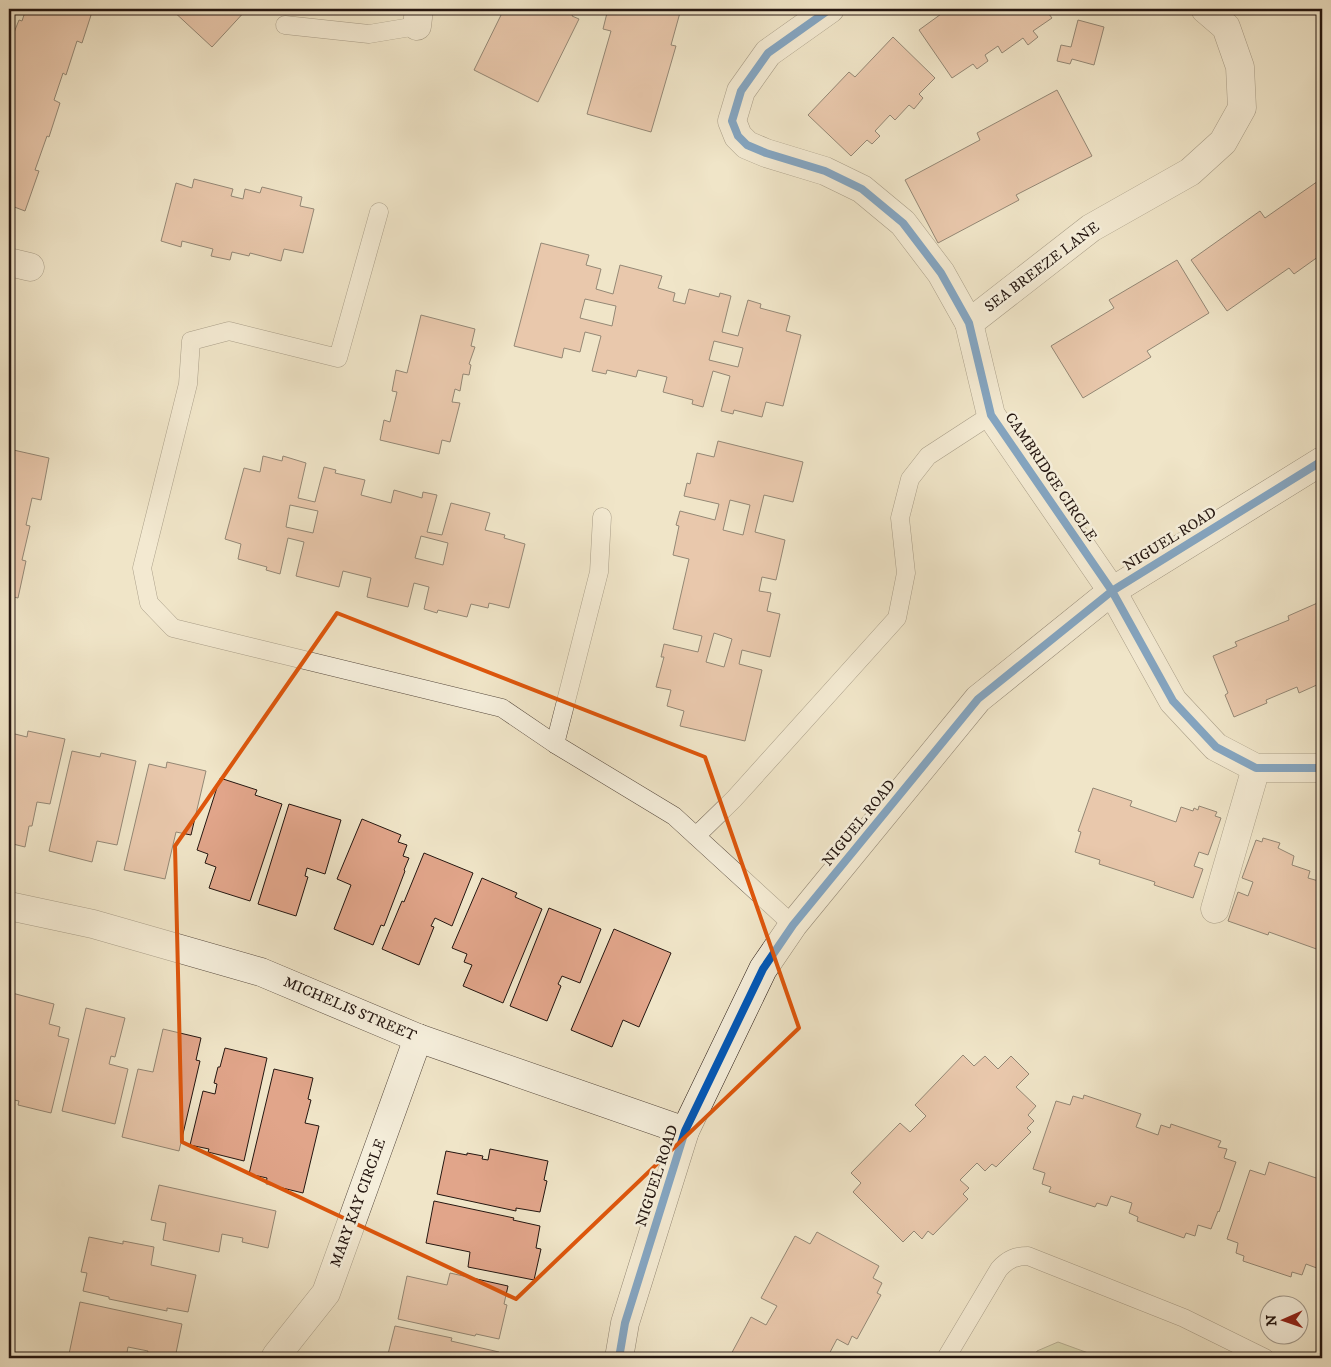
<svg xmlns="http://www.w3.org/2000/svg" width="1331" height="1367" font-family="'IM FELL DW Pica',serif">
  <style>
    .green { fill: #bec393; stroke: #716c52 }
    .building { fill: #e1a58a; stroke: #241610; fill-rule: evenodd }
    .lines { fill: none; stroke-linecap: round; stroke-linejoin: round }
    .service-casing { stroke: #574a3e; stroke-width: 19 }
    .minor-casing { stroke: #574a3e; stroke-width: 29 }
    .secondary-casing { stroke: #241610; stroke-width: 29 }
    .service { stroke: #f5eedb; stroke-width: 18 }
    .minor { stroke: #f5eedb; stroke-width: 28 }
    .secondary { stroke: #f5eedb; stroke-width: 28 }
    .cycleway-casing { stroke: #f5eedb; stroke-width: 11 }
    .cycleway { stroke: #0057b8; stroke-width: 8 }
    .marked { fill: none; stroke: #de560c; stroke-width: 4; stroke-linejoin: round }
    .labels { text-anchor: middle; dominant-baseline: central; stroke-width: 5; stroke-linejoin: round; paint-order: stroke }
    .street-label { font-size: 15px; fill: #241610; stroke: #f5eedb }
  </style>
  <rect width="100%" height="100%" fill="#f0e5c8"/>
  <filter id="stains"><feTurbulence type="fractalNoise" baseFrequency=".004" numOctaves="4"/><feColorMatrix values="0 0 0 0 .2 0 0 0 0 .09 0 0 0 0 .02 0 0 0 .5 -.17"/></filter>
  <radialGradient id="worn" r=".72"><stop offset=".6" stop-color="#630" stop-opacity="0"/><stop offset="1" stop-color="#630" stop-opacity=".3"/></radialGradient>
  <polygon class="green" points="1058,1342 1102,1358 1034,1358 1037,1351"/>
  <g class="building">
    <polygon points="26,9 93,9 82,43 77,41 66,75 63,73 54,100 60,103 49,137 47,136 35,170 39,171 25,211 9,205 9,40 11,40 19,20 22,21"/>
    <polygon points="171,9 247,9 212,47"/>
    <polygon points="504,9 575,9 572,16 579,19 538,102 474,70"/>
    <polygon points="608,9 681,9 671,45 676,46 651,132 587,114 611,31 603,29"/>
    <polygon points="948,9 1045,9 1052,18 1033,31 1038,37 1028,45 1023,38 1002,53 998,46 985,55 988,61 977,69 973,64 952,78 919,30"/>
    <polygon points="1078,20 1104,27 1094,65 1072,59 1070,64 1057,61 1061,45 1071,47"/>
    <polygon points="893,37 935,78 919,94 923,98 914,109 909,105 895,120 890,115 875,131 880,136 872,144 867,140 851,156 808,115 849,72 855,77"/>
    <polygon points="1057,90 1092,156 1016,195 1019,200 938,243 905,180 980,140 977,133"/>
    <polygon points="194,179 233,189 231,196 243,199 245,189 260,193 262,187 302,197 300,206 314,209 303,253 284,249 281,261 250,253 249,256 232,252 230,260 211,256 213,249 182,241 181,247 161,241 176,183 192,188"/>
    <polygon points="1321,179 1322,181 1322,254 1294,274 1289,268 1227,311 1191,260 1260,211 1265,218"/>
    <path d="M541,243L589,255L586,265L601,269L596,289L613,294L620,265L662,276L658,288L675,293L673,301L685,304L689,289L719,297L720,293L731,296L722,332L738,336L748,300L761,304L760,308L790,316L786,331L801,335L783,406L766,402L762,417L734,410L733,414L721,411L730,376L713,371L703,407L692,404L693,400L663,392L667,377L638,370L636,377L607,370L606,374L592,371L601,336L585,332L580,352L564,348L562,358L514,346ZM585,299L616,306L612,326L580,318ZM714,341L743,348L738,367L709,360Z"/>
    <polygon points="1177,260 1209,313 1147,351 1151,357 1083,398 1051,346 1114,308 1109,300"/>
    <polygon points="421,315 475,329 471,346 475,347 469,364 471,365 469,375 463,374 460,391 455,389 452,402 460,403 450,442 442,440 439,454 380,440 384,420 390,422 397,392 392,391 396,370 407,373"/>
    <path d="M718,441L803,462L793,502L764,495L755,532L785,540L776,580L762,577L759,591L771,593L767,611L780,614L770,657L742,650L739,664L762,670L745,741L680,726L684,711L667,706L671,690L656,687L664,657H661L664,644L698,652L702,636L673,629L689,559L673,555L679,526L676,525L680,511L715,520L719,504L684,496L687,483L690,484L697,453L714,457ZM730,500L750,505L743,535L723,530ZM714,633L732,639L724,667L706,662Z"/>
    <polygon points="9,449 49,458 41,500 32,498 26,525 30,526 22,560 26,561 18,598 9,596"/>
    <path d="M263,456L282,461L283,456L306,463L298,498L315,502L324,467L336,470L335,473L365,480L361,495L391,503L394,490L422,498L423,492L437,495L427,532L442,535L451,503L490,513L485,530L505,535L504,538L525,544L509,608L489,603L488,608L471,604L467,617L438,610L437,613L424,609L429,587L414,583L408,607L367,597L371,578L343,571L339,587L296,576L304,542L288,538L280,574L266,570L267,567L238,559L241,544L225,539L244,468L260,472ZM290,505L318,511L313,533L286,527ZM421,536L448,543L443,565L415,558Z"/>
    <polygon points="1322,601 1322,692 1319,684 1299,693 1297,687 1266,700 1267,703 1234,717 1225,695 1228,693 1213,656 1237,646 1235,642 1289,620 1288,616"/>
    <polygon points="28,731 65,739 50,804 37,802 32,826 29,826 25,847 9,843 9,741 11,733 27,737"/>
    <polygon points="72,751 100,757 101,753 136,761 117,845 97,841 92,862 49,851"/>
    <polygon points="167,762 206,771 191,835 176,832 165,879 124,870 149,764 166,768"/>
    <polygon points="220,778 257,790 255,795 282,804 250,901 209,888 216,867 205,863 208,854 197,850"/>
    <polygon points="1093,788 1132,801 1130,806 1176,822 1181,807 1193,811 1194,808 1198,810 1199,806 1217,812 1215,816 1221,818 1208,855 1199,852 1194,866 1203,869 1193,898 1154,885 1155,882 1099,864 1100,860 1075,852 1081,832 1078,831"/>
    <polygon points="289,804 341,820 325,874 307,868 305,876 308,877 296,916 258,904"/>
    <polygon points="362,819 401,835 398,842 407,845 403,856 409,858 404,870 405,871 384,926 381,925 373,945 334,929 351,885 337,879"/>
    <polygon points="1263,838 1280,843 1278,848 1294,856 1292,865 1310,871 1308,878 1322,882 1322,951 1269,932 1268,935 1228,921 1238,892 1248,896 1253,882 1242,878 1256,840 1262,842"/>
    <polygon points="424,853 473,873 452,926 435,918 431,926 434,927 419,965 382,949 402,901 404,902"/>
    <polygon points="482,878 517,893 515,897 542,909 503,1003 463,986 472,965 464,962 467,954 452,948"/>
    <polygon points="549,908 601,929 580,983 562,976 558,984 561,986 547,1021 510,1006"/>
    <polygon points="614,929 671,953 639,1027 623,1020 612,1047 571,1030"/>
    <polygon points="12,993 54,1004 49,1024 60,1027 58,1036 69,1039 51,1113 18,1105 19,1101 9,1099 9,1007"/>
    <polygon points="86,1008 125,1018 115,1057 111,1056 109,1064 128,1069 115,1124 62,1111"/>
    <polygon points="163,1029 201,1038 196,1060 200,1061 179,1151 122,1137 138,1069 153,1072"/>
    <polygon points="225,1048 267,1058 244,1161 208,1152 209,1149 190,1145 203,1091 215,1094 217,1084 214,1083 218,1067 220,1067"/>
    <polygon points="963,1055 974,1066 985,1056 998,1069 1011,1056 1029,1074 1016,1087 1036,1106 1028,1115 1034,1121 1027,1128 1031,1132 996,1167 992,1164 985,1171 977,1163 960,1180 969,1188 963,1194 968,1199 933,1235 928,1231 922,1239 914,1231 903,1242 853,1192 861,1183 851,1173 900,1123 910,1132 926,1116 915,1105"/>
    <polygon points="274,1069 313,1078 308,1099 311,1100 305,1123 319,1126 303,1193 266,1184 267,1178 249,1174"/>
    <polygon points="1084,1095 1141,1114 1136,1127 1158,1135 1161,1125 1170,1128 1171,1124 1221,1141 1218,1147 1227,1149 1224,1158 1236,1162 1219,1212 1218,1211 1211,1229 1198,1225 1195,1236 1186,1233 1184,1238 1137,1221 1138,1217 1129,1213 1132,1203 1111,1196 1107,1206 1097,1203 1095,1207 1049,1192 1051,1187 1042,1184 1045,1173 1033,1169 1056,1101 1070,1105 1073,1096 1083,1099"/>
    <polygon points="490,1149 548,1161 544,1180 547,1181 540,1212 516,1208 516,1211 437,1194 446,1151 467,1155 467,1153 483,1156 482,1159 488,1160"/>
    <polygon points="1269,1162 1322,1180 1322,1270 1306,1264 1302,1275 1292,1272 1291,1277 1243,1261 1244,1256 1236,1253 1238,1243 1227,1239 1250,1170 1265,1175"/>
    <polygon points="159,1185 276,1211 268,1248 242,1242 243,1238 222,1234 219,1252 163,1240 166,1223 151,1220"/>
    <polygon points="434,1201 514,1218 513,1220 540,1226 536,1248 541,1249 534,1280 468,1267 470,1252 426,1243"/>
    <polygon points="817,1232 879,1266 873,1278 882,1283 877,1293 881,1295 857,1339 852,1336 848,1345 837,1339 827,1358 729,1358 751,1317 766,1325 777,1306 761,1298 795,1236 810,1244"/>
    <polygon points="89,1237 123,1244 123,1241 154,1247 151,1265 196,1275 188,1312 167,1308 167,1311 109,1299 109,1297 83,1291 87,1273 81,1272"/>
    <polygon points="450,1273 508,1286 504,1304 507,1305 499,1339 476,1334 475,1336 398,1319 407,1276 447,1285"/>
    <polygon points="80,1302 182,1324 175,1358 162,1358 147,1355 148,1351 128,1347 126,1358 90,1358 69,1354"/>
    <polygon points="395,1326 452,1338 451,1341 499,1352 497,1358 387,1358"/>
  </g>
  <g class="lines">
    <g class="service-casing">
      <g id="service">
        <polyline points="285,25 369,34 417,26"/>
        <polyline points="379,212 338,358 229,331 191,341 188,384 142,568 149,603 173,628 502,708 555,744 674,816 793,925"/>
        <polyline points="555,744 599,572 602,517"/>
        <polyline points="696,836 734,799 897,618 906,573 900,518 910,479 928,456 991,415"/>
        <path d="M946,1358L999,1269C1008,1259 1016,1256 1028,1256L1184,1318L1265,1358"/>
      </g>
    </g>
    <g class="minor-casing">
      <g id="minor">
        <polyline points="830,9 768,53 741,91 732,121 738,136 747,145 766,153 825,171 862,189 903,223 941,273 969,323 991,415 1112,591 1173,701 1216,747 1256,768 1322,768"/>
        <polyline points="417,26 419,9"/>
        <polyline points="9,262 30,267"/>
        <polyline points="969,323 1091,228 1190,172 1223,142 1242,108 1240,67 1226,27 1205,9"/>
        <polyline points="9,906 93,924 261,972 418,1038 685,1131"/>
        <polyline points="1215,909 1256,768"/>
        <polyline points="276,1356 326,1293 418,1038"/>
      </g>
    </g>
    <g class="secondary-casing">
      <polyline id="secondary" points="619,1358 625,1323 685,1131 763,969 793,925 978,699 1112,591 1322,461"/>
    </g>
    <use href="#service" class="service"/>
    <use href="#minor" class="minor"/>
    <use href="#secondary" class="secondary"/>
    <g class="cycleway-casing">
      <g id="cycleway">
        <polyline points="830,9 768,53 741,91 732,121 738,136 747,145 766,153 825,171 862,189 903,223 941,273 969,323 991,415 1112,591 1173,701 1216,747 1256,768 1322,768"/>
        <polyline points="619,1358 625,1323 685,1131 763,969 793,925 978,699 1112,591 1322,461"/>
      </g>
    </g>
    <use href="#cycleway" class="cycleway"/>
  </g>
  <path d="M0 0H1331V1367H0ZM337,613L705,757L799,1028L516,1299L182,1142L175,846Z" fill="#f0e5c8" fill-opacity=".55" fill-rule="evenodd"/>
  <path class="marked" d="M337,613L705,757L799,1028L516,1299L182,1142L175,846Z"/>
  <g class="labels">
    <g class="street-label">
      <text transform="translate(1042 267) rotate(-37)">SEA BREEZE LANE</text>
      <text transform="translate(1051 477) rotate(56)">CAMBRIDGE CIRCLE</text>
      <text transform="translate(1170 539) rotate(-32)">NIGUEL ROAD</text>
      <text transform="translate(859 823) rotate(-51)">NIGUEL ROAD</text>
      <text transform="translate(350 1009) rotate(23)">MICHELIS STREET</text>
      <text transform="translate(657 1176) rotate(-72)">NIGUEL ROAD</text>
      <text transform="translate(358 1203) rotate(-70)">MARY KAY CIRCLE</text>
    </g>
  </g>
  <rect width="1331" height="1367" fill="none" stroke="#f0e5c8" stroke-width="30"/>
  <rect x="10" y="10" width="1311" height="1347" fill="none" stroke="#241610" stroke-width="2.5"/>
  <rect x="15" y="15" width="1301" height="1337" fill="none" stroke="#241610"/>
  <g transform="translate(1284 1320) rotate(268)"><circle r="24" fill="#f5eedb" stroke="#a1988a"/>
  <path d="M0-4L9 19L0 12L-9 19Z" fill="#8f2418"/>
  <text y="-8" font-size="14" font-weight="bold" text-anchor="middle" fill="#241610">N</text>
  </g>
  <rect width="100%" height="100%" filter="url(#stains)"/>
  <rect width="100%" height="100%" fill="url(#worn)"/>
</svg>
